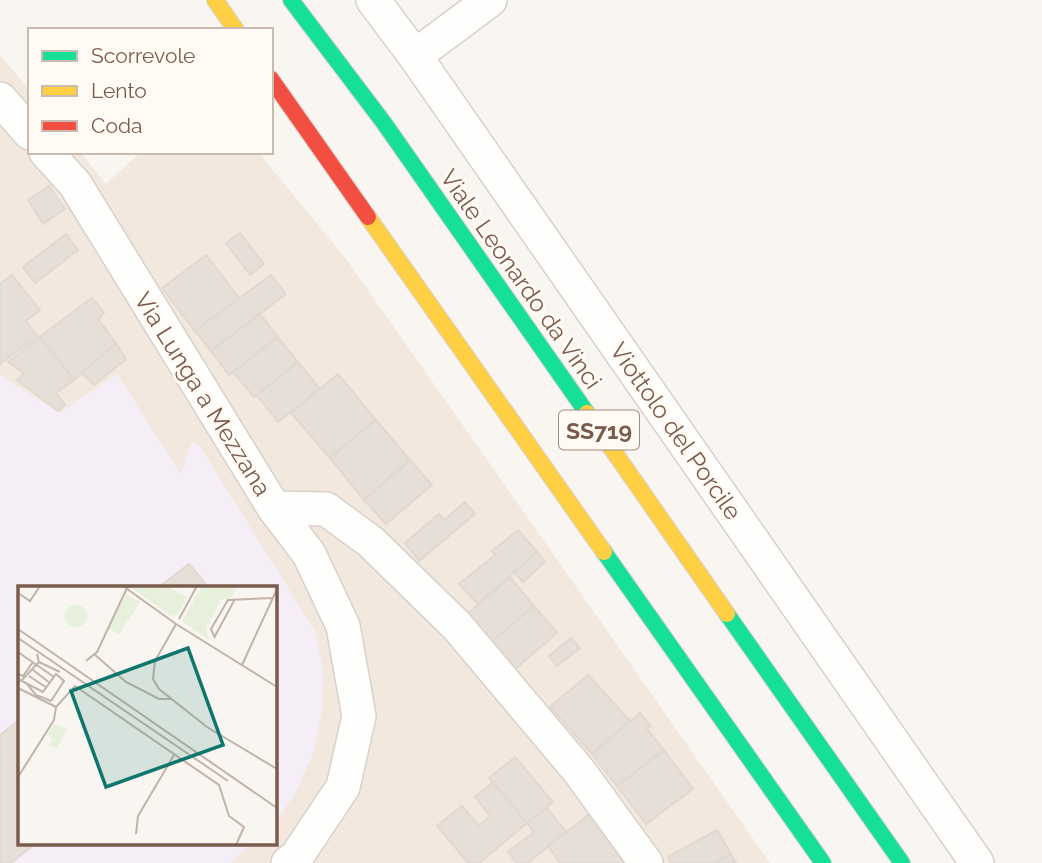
<svg xmlns="http://www.w3.org/2000/svg" width="1042" height="863" font-family="Raleway,sans-serif">
  <style>
    .residential { fill: #f2e8de; fill-rule: evenodd }
    .education { fill: #f6eef6 }
    .building { fill: #e6ded7; stroke: #e2d8d2; stroke-width: 2 }
    .lines { fill: none; stroke-linecap: round; stroke-linejoin: round }
    .street-casing { stroke: #d7d1cb; stroke-width: 36 }
    .fast-casing { stroke: #dad1cc; stroke-width: 18 }
    .slow-casing { stroke: #dad1cc; stroke-width: 18 }
    .jam-casing { stroke: #dad1cc; stroke-width: 18 }
    .street { stroke: #fefefd; stroke-width: 33 }
    .fast { stroke: #16e098; stroke-width: 16 }
    .slow { stroke: #ffcf43; stroke-width: 16 }
    .jam { stroke: #f24e42; stroke-width: 16 }
    .labels { text-anchor: middle; dominant-baseline: central; stroke-width: 6; stroke-linejoin: round; paint-order: stroke }
    .shield { fill: #fffaf3; stroke: #a28b7f; stroke-width: 2 }
    .shield-label { font-size: 23px; font-weight: bold; fill: #7a5c4d }
    .street-label { font-size: 24px; fill: #7a5c4d; stroke: #fffaf3 }
    .inset-road { fill: none; stroke: #c2b3aa; stroke-width: 2 }
    .view { fill: #0f766e; fill-opacity: 0.15; stroke: #0f766e; stroke-width: 3.5 }
    .inset-edge { fill: none; stroke: #7a5c4d; stroke-width: 3.5 }
  </style>
  <rect width="100%" height="100%" fill="#f9f5f0"/>
  <path class="residential" d="M0,55L30,91V152H80L106,184L141,152H258L346,259L770,863H0ZM19,588H275V844H19Z"/>
  <polygon class="education" points="117,374 181,474 192,441 199,445 315,631 323,669 322,710 314,752 295,794 275,823 275,588 19,588 19,844 252,844 230,863 0,863 0,375 60,413"/>
  <g class="building">
    <polygon points="49,186 65,209 43,224 28,200"/>
    <polygon points="240,233 264,264 250,275 226,243"/>
    <polygon points="66,234 78,250 35,283 23,267"/>
    <polygon points="206,255 239,298 195,331 162,288"/>
    <polygon points="12,275 40,310 26,321 37,336 0,364 0,284"/>
    <polygon points="271,275 286,294 211,351 195,331"/>
    <polygon points="92,298 104,313 98,319 116,343 74,380 40,337"/>
    <polygon points="260,314 278,337 229,375 211,351"/>
    <polygon points="40,337 74,380 56,393 65,405 58,411 17,380 24,373 8,362"/>
    <polygon points="278,337 298,362 254,397 233,372"/>
    <polygon points="116,343 126,359 94,385 82,373"/>
    <polygon points="298,362 320,389 278,422 257,395"/>
    <polygon points="338,374 376,420 330,458 291,413"/>
    <polygon points="376,420 410,460 364,500 330,458"/>
    <polygon points="410,460 432,485 386,524 364,500"/>
    <polygon points="465,502 475,514 419,561 405,543 439,514 444,520"/>
    <polygon points="518,530 537,552 478,604 459,584 495,555 492,551"/>
    <polygon points="537,552 545,562 523,582 514,572"/>
    <polygon points="189,564 209,588 158,588"/>
    <polygon points="510,577 534,606 491,642 467,614"/>
    <polygon points="534,606 557,633 514,670 491,642"/>
    <polygon points="571,638 580,648 557,666 549,656"/>
    <polygon points="588,675 630,721 592,754 550,707"/>
    <polygon points="640,713 651,726 647,729 664,750 617,786 592,754"/>
    <polygon points="19,720 19,844 35,844 11,863 0,863 0,735"/>
    <polygon points="664,750 693,789 646,824 617,786"/>
    <polygon points="515,757 553,802 527,823 489,778"/>
    <polygon points="493,782 527,823 479,863 468,863 437,826 462,806 479,826 490,816 475,797"/>
    <polygon points="547,808 566,832 528,863 517,863 508,852 534,832 527,823"/>
    <polygon points="590,814 625,863 560,863 548,846"/>
    <polygon points="717,830 731,854 715,863 671,863 668,857"/>
    <polygon points="731,854 736,863 715,863"/>
  </g>
  <g class="lines">
    <g class="street-casing">
      <g id="street">
        <polyline points="373,0 415,56 977,863"/>
        <polyline points="415,56 490,0"/>
        <polyline points="0,99 30,133"/>
        <polyline points="46,152 75,184 274,508 309,554 343,626 359,716 343,787 297,856 288,863"/>
        <polyline points="274,508 326,509 371,542 457,626 579,771 646,863"/>
      </g>
    </g>
    <g class="fast-casing">
      <g id="fast">
        <polyline points="291,0 384,123 587,413"/>
        <polyline points="604,552 823,863"/>
        <polyline points="727,614 902,863"/>
      </g>
    </g>
    <g class="slow-casing">
      <g id="slow">
        <polyline points="215,0 236,30"/>
        <polyline points="368,217 604,552"/>
        <polyline points="587,413 727,614"/>
      </g>
    </g>
    <g class="jam-casing">
      <polyline id="jam" points="271,79 368,217"/>
    </g>
    <use href="#street" class="street"/>
    <use href="#fast" class="fast"/>
    <use href="#slow" class="slow"/>
    <use href="#jam" class="jam"/>
  </g>
  <g class="labels">
    <rect class="shield" x="559" y="410.5" width="80" height="39" rx="5"/>
    <g class="shield-label">
      <text x="599" y="430">SS719</text>
    </g>
    <g class="street-label">
      <text transform="translate(521 279) rotate(55)">Viale Leonardo da Vinci</text>
      <text transform="translate(203 394) rotate(58)">Via Lunga a Mezzana</text>
      <text transform="translate(676 431) rotate(55)">Viottolo del Porcile</text>
    </g>
  </g>
  <g transform="translate(18 586)">
    <rect width="259" height="259" fill="#f9f5f0"/>
    <path d="M148,0L169,11L159,29L153,30L113,1ZM184,0H219L214,11L203,14L188,42L191,54L164,35ZM109,8L122,16L101,48L90,42ZM47 30a11 11 0 1 1 22 0a11 11 0 1 1-22 0ZM36,138L50,143L38,163L31,159L35,152L29,149Z" fill="#e7f0db"/>
    <path class="inset-road" d="M105,0L158,38M0,7L12,15L22,0M161,33L179,0M158,38L137,75L135,93L141,103L189,141L259,183M158,38L259,101M0,43L259,222M197,50L217,13M0,52L210,195M197,52L193,43L210,14L255,12M0,66L36,91M76,68L108,96L141,113H153M68,75L79,66L110,0M21,76L42,86M224,79L259,3M15,84L32,97M0,88L5,90L15,76M11,90L29,102M0,93L25,106L38,88L46,95L33,115L18,109L9,98M3,95L21,76L19,68M0,102L38,121M0,191L36,134L38,121L57,100L201,199L211,230L226,241L218,259M118,248L120,230L156,169"/>
    <path class="view" d="M170,62L205,159L88,201L53,105Z"/>
    <rect width="259" height="259" class="inset-edge"/>
  </g>
  <rect x="28" y="28" width="245" height="126" fill="#fffaf3" stroke="#cabbb1" stroke-width="2"/>
  <rect x="42" y="51" width="35" height="10" fill="#16e098" stroke="#cabbb1" stroke-width="2"/>
  <text x="91" y="63" font-size="21" fill="#7a5c4d">Scorrevole</text>
  <rect x="42" y="86" width="35" height="10" fill="#ffcf43" stroke="#cabbb1" stroke-width="2"/>
  <text x="91" y="98" font-size="21" fill="#7a5c4d">Lento</text>
  <rect x="42" y="121" width="35" height="10" fill="#f24e42" stroke="#cabbb1" stroke-width="2"/>
  <text x="91" y="133" font-size="21" fill="#7a5c4d">Coda</text>
</svg>
